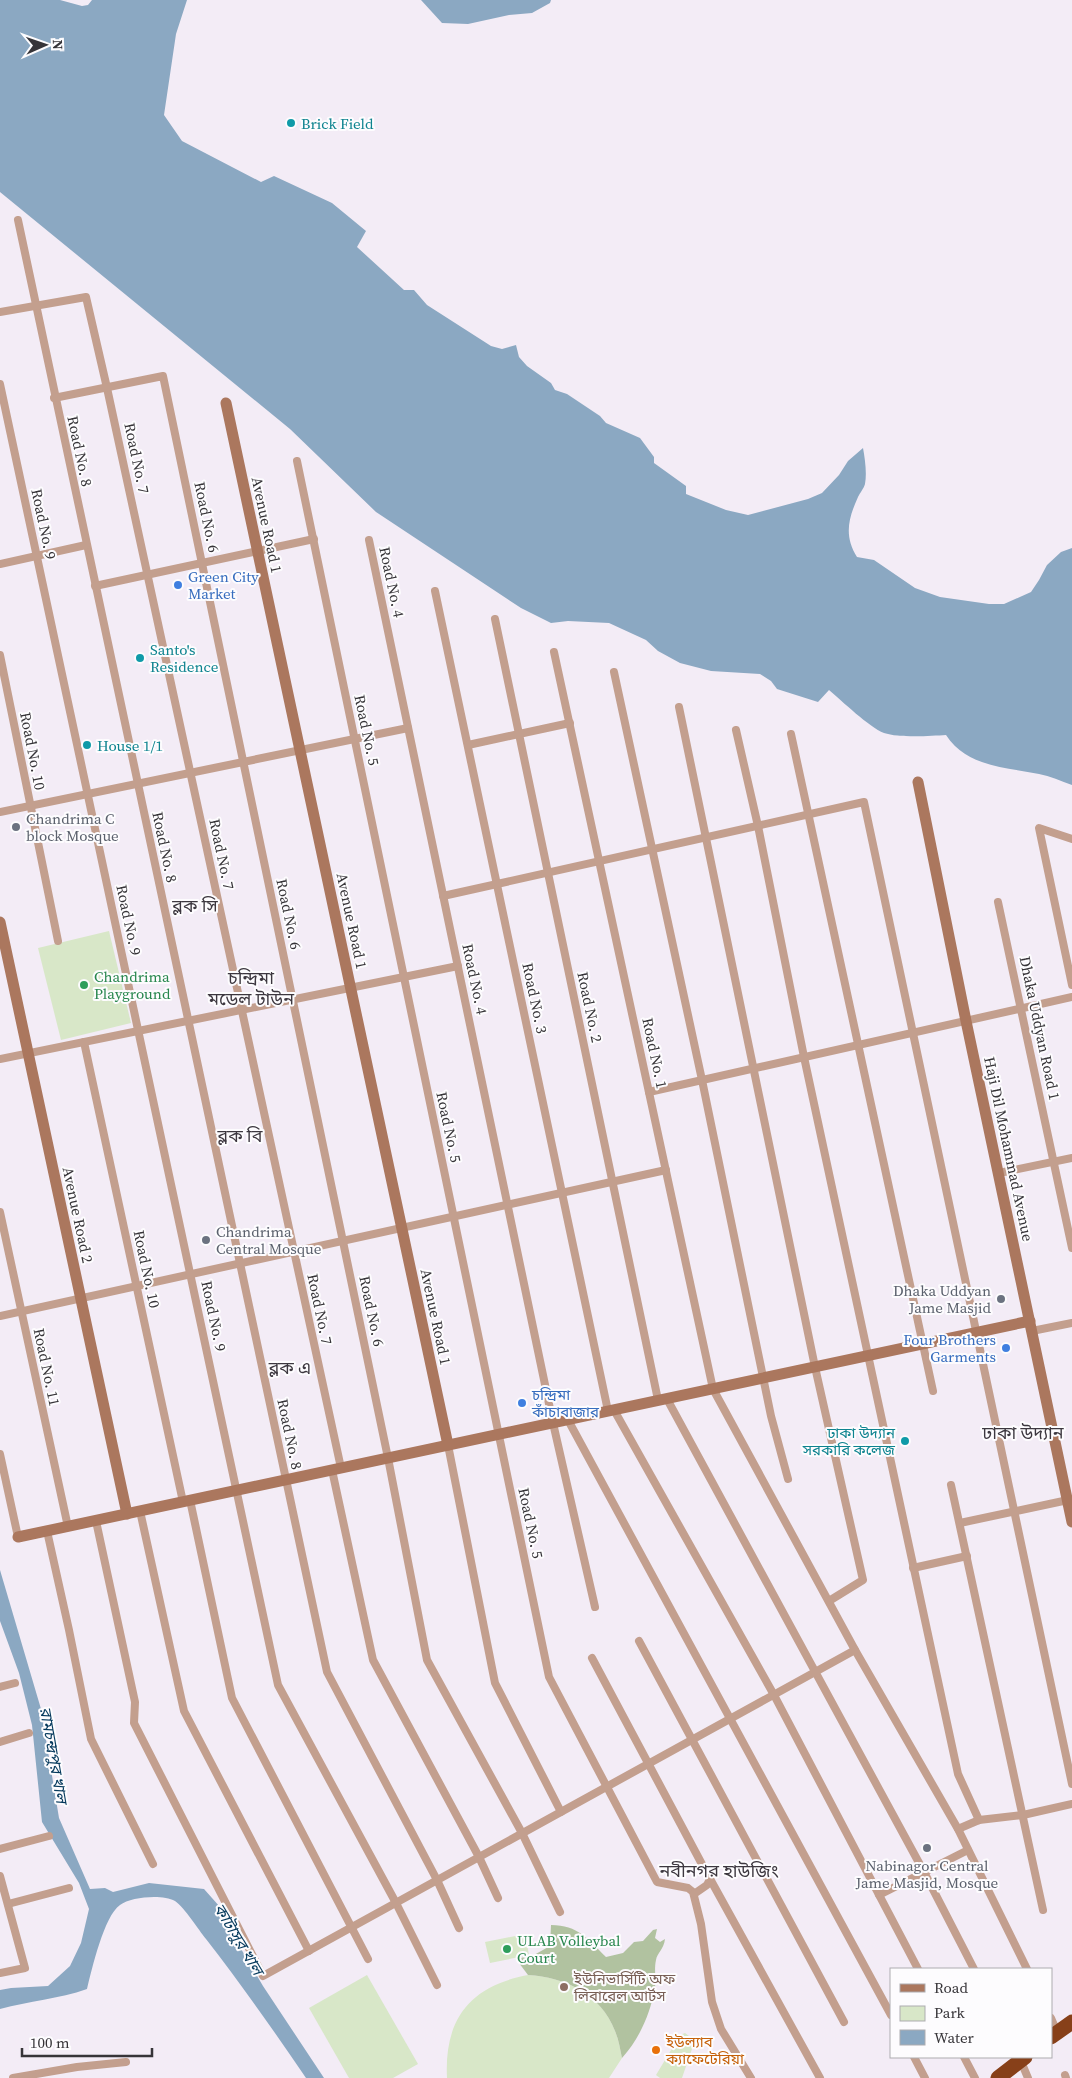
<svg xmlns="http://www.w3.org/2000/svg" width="1072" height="2078" font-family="'Source Serif 4','Noto Sans Bengali',serif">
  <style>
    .green { fill: #d8e7c8 }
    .forest { fill: #b1c2a0 }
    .water { fill: #8ba8c2 }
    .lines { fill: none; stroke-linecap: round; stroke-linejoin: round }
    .street { stroke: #c39f8e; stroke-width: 8 }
    .secondary { stroke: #ab775e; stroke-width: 11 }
    .highway { stroke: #874019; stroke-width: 15 }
    .culture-dot { fill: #0f9aa8; stroke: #fdfcfe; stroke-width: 2 }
    .shop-dot { fill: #3f7fe0; stroke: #fdfcfe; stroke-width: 2 }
    .worship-dot { fill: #6b7280; stroke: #fdfcfe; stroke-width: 2 }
    .leisure-dot { fill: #2e9e5b; stroke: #fdfcfe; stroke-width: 2 }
    .education-dot { fill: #8d6e63; stroke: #fdfcfe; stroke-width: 2 }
    .food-dot { fill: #e8710a; stroke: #fdfcfe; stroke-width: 2 }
    .labels { text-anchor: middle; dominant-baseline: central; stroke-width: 4; stroke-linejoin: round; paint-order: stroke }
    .culture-label { font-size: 15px; fill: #0d838f; stroke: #fdfcfe; text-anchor: start }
    .street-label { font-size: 15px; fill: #363438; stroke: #fdfcfe }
    .shop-label { font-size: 15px; fill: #366cbe; stroke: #fdfcfe; text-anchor: start }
    .worship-label { font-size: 15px; fill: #5b616d; stroke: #fdfcfe; text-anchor: start }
    .leisure-label { font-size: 15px; fill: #27864d; stroke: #fdfcfe; text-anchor: start }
    .education-label { font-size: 15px; fill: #785e54; stroke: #fdfcfe; text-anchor: start }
    .food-label { font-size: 15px; fill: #c56008; stroke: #fdfcfe; text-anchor: start }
    .water-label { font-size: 16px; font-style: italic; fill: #05395c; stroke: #fdfcfe }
    .quarter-label { font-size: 18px; fill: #3c373f; stroke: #fdfcfe }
  </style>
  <rect width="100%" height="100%" fill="#f3ecf6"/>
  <g class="green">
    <polygon points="109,931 131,1023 61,1040 38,948"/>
    <polygon points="525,1934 529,1955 490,1963 485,1942"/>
    <polygon points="367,1975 418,2064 393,2078 349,2078 309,2008"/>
    <path d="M528,1975C565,1977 601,1994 615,2031C619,2040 620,2049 622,2058L609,2078H447C444,2019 470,1986 528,1975Z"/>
    <polygon points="685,2033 694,2040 694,2043 682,2078 660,2078 656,2075 680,2035"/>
  </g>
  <path class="forest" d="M551,1925C578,1925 588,1939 606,1957L623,1953L634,1942L643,1941L653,1930L657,1929L655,1938L660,1942L665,1939C664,1949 657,1953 656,1960C654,1969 656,1979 655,1988C650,2014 640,2038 622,2058C620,2049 619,2040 615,2031C601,1994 565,1977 528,1975L516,1959L534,1955L550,1946Z"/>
  <g class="water">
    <path d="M0,0H60L82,6L88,5L92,0H187L176,34L164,115L182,141L261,182L274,176L332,203L366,231L357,247L404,290H414L427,305L491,346L502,349L516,345L519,357L527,366L551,383L555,390L567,394L600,416L606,423L640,438L654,457V463L686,486V494L726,510L748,515L808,499L822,493L839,475L848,461L863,448C865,459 867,473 865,484C864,488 860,493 858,497C848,519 844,536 857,557L874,560L915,588L940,597L989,604H1004L1031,592L1039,580L1047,565L1061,552L1072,548V785C1061,781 1050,776 1039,774C1005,767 967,767 946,735C930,736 899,738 884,733C869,727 842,701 829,690L818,702L777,689L771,681L760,674L711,671L680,663L658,651L646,640L609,623L568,621L551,623L521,608L376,512L290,429L0,192Z"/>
    <polygon points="421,0 551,0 550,3 532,13 509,15 468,24 442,23"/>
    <path d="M0,1570L41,1709L59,1818L90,1889L105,1888L113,1892L149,1883L204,1889L220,1907L234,1937L263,1986L324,2078H306C274,2031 241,1984 206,1939C198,1929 185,1908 175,1901C162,1894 131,1897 120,1905C104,1916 92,1969 87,1989C59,1999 29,2001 0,2009V1990L11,1988L48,1986L70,1966L81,1943L89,1909L79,1883L42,1822L32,1725L19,1673L0,1621Z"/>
  </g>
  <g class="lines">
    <g class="street">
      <polyline points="18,220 327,1672 437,1880 459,1928"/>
      <polyline points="0,312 86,297 107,388 341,1468"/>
      <polyline points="0,384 278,1685 396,1903 437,1985"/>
      <polyline points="54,398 163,376 388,1458 427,1660 522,1833 560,1912"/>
      <polyline points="297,461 549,1677 657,1882 688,1888 693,1892 701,1924 712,2002 721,2029 751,2078"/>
      <polyline points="369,540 553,1423 595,1607"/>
      <polyline points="0,564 86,545"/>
      <polyline points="95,586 314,539"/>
      <polyline points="435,591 608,1411"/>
      <polyline points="495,619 658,1400"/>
      <polyline points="554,652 713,1389 855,1650 958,1829 1027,1969"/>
      <polyline points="0,655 58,941"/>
      <polyline points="614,672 702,1080 771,1416 788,1479"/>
      <polyline points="679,707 815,1367 863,1580 829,1601"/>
      <polyline points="736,730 758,826 804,1057 958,1774 979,1820"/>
      <polyline points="791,734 933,1391"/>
      <polyline points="468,745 570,723"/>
      <polyline points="0,812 408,728"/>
      <polyline points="1072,839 1039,828 1072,985"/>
      <polyline points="443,896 864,802 1072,1784"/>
      <polyline points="998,902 1072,1248"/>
      <polyline points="84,1042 183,1502"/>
      <polyline points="0,1059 458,966"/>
      <polyline points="649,1092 1072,997"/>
      <polyline points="999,1173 1072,1158"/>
      <polyline points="0,1212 68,1527"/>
      <polyline points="0,1316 666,1170"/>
      <polyline points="1032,1331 1072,1323"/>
      <polyline points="667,1399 924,1872 974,1969"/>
      <polyline points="614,1410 774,1695 918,1969"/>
      <polyline points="568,1420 891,2015"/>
      <polyline points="448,1445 495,1683 561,1812"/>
      <polyline points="0,1454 18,1537"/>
      <polyline points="332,1470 373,1660 479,1857 498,1898"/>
      <polyline points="951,1485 1043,1910"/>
      <polyline points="190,1500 232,1698 368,1959"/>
      <polyline points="140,1511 184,1711 309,1951"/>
      <polyline points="96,1521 135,1702 134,1723 263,1976 855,1650"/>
      <polyline points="960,1523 1068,1500"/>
      <polyline points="47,1531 69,1630 91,1739 153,1864"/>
      <polyline points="913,1568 967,1556"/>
      <polyline points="639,1641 844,2022"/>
      <polyline points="592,1658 704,1868 820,2078"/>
      <polyline points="0,1687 15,1683"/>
      <polyline points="0,1742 29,1733"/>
      <polyline points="958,1829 979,1820 1023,1815 1072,1804"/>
      <polyline points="0,1849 49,1836"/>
      <polyline points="0,1876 25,1968 0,1973"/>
      <polyline points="694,1894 707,1885 710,1879"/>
      <polyline points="879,1895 968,1850"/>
      <polyline points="8,1904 69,1888"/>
      <polyline points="1051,2018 1057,2032"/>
      <polyline points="914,2057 925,2078"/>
      <polyline points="964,2057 975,2078"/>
      <polyline points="1020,2059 1028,2078"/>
      <polyline points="1065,2075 1066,2078"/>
      <polyline points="13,2078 77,2067 126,2062"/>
    </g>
    <g class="secondary">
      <polyline points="226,403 448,1445"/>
      <polyline points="918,782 966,1021 1072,1522"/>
      <polyline points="0,922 127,1514"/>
      <polyline points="18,1537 1030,1321"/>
    </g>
    <g class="highway">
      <polyline points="1051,2037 1072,2022"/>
      <polyline points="998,2078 1025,2057"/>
    </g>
  </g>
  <g class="culture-dot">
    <circle cx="291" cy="123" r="5"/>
    <circle cx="140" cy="658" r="5"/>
    <circle cx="87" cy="745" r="5"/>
    <circle cx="905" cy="1441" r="5"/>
  </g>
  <g class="shop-dot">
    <circle cx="178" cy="585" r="5"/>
    <circle cx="1006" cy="1348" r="5"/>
    <circle cx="522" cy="1403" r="5"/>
  </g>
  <g class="worship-dot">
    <circle cx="16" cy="827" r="5"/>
    <circle cx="206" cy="1240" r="5"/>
    <circle cx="1001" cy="1299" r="5"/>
    <circle cx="927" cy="1848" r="5"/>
  </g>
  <g class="leisure-dot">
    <circle cx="84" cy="985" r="5"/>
    <circle cx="507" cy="1949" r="5"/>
  </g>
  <circle class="education-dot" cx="564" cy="1987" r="5"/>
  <circle class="food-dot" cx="656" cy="2050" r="5"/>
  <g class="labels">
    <g class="culture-label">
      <text x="301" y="123">Brick Field</text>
      <text x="150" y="649">Santo's<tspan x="150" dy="17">Residence</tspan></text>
      <text x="97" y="745">House 1/1</text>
      <text x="895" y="1432" text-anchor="end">ঢাকা উদ্যান<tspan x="895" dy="17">সরকারি কলেজ</tspan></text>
    </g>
    <g class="street-label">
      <text transform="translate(80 451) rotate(78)">Road No. 8</text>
      <text transform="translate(137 458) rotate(78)">Road No. 7</text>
      <text transform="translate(207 517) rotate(78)">Road No. 6</text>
      <text transform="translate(44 524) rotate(78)">Road No. 9</text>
      <text transform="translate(267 525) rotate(78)">Avenue Road 1</text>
      <text transform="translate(392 582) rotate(78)">Road No. 4</text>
      <text transform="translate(367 730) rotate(78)">Road No. 5</text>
      <text transform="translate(33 751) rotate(79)">Road No. 10</text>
      <text transform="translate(165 847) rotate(78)">Road No. 8</text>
      <text transform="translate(222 854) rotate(78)">Road No. 7</text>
      <text transform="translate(289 914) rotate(78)">Road No. 6</text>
      <text transform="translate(129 920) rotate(78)">Road No. 9</text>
      <text transform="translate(352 921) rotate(78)">Avenue Road 1</text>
      <text transform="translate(475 979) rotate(78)">Road No. 4</text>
      <text transform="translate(535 998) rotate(78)">Road No. 3</text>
      <text transform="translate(590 1007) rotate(78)">Road No. 2</text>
      <text transform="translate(1040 1028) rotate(78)">Dhaka Uddyan Road 1</text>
      <text transform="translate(655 1053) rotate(78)">Road No. 1</text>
      <text transform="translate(449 1127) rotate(78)">Road No. 5</text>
      <text transform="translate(1009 1149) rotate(78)">Haji Dil Mohammad Avenue</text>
      <text transform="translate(78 1215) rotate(78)">Avenue Road 2</text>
      <text transform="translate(147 1269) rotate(78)">Road No. 10</text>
      <text transform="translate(320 1309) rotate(78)">Road No. 7</text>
      <text transform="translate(372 1311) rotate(78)">Road No. 6</text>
      <text transform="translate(214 1316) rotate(78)">Road No. 9</text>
      <text transform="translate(436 1317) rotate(78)">Avenue Road 1</text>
      <text transform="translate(47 1367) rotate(78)">Road No. 11</text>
      <text transform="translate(290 1434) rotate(78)">Road No. 8</text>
      <text transform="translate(531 1523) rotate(78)">Road No. 5</text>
    </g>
    <g class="shop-label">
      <text x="188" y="576">Green City<tspan x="188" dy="17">Market</tspan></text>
      <text x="996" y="1339" text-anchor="end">Four Brothers<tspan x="996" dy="17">Garments</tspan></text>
      <text x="532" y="1394">চন্দ্রিমা<tspan x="532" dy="17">কাঁচাবাজার</tspan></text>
    </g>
    <g class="worship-label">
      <text x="26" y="818">Chandrima C<tspan x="26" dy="17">block Mosque</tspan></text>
      <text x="216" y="1231">Chandrima<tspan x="216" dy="17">Central Mosque</tspan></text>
      <text x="991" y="1290" text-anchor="end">Dhaka Uddyan<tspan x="991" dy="17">Jame Masjid</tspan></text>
      <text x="927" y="1865" text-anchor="middle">Nabinagor Central<tspan x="927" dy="17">Jame Masjid, Mosque</tspan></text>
    </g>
    <g class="leisure-label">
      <text x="94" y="976">Chandrima<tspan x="94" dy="17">Playground</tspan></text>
      <text x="517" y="1940">ULAB Volleybal<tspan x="517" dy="17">Court</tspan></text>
    </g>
    <g class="education-label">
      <text x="574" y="1978">ইউনিভার্সিটি অফ<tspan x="574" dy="17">লিবারেল আর্টস</tspan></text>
    </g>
    <g class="food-label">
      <text x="666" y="2041">ইউল্যাব<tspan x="666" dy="17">ক্যাফেটেরিয়া</tspan></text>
    </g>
    <g class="water-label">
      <text transform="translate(54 1755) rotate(80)">রামচন্দ্রপুর খাল</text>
      <text transform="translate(239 1939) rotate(59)">কাটাসুর খাল</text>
    </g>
    <g class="quarter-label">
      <text x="195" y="905">ব্লক সি</text>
      <text x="251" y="977">চন্দ্রিমা<tspan x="251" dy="21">মডেল টাউন</tspan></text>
      <text x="240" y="1135">ব্লক বি</text>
      <text x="290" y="1367">ব্লক এ</text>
      <text x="1023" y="1432">ঢাকা উদ্যান</text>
      <text x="719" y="1870">নবীনগর হাউজিং</text>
    </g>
  </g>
  <rect x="890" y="1968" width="162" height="90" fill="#fdfcfe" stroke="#adacaf"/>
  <rect x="900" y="1984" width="25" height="8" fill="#ab775e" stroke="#adacaf"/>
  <text x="934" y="1993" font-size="15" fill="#363438">Road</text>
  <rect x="900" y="2006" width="25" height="15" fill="#d8e7c8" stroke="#adacaf"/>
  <text x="934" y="2018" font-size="15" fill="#363438">Park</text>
  <rect x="900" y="2030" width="25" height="15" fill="#8ba8c2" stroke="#adacaf"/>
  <text x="934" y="2043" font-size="15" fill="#363438">Water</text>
  <g transform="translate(45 45) rotate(88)" stroke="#fdfcfe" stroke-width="4" paint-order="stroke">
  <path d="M0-4L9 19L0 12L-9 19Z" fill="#363438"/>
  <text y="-8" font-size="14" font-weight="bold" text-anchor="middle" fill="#363438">N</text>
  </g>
  <path d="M22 2048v8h130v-8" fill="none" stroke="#363438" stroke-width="2.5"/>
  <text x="30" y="2048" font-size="15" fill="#363438" stroke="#fdfcfe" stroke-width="4" paint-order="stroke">100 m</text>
</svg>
